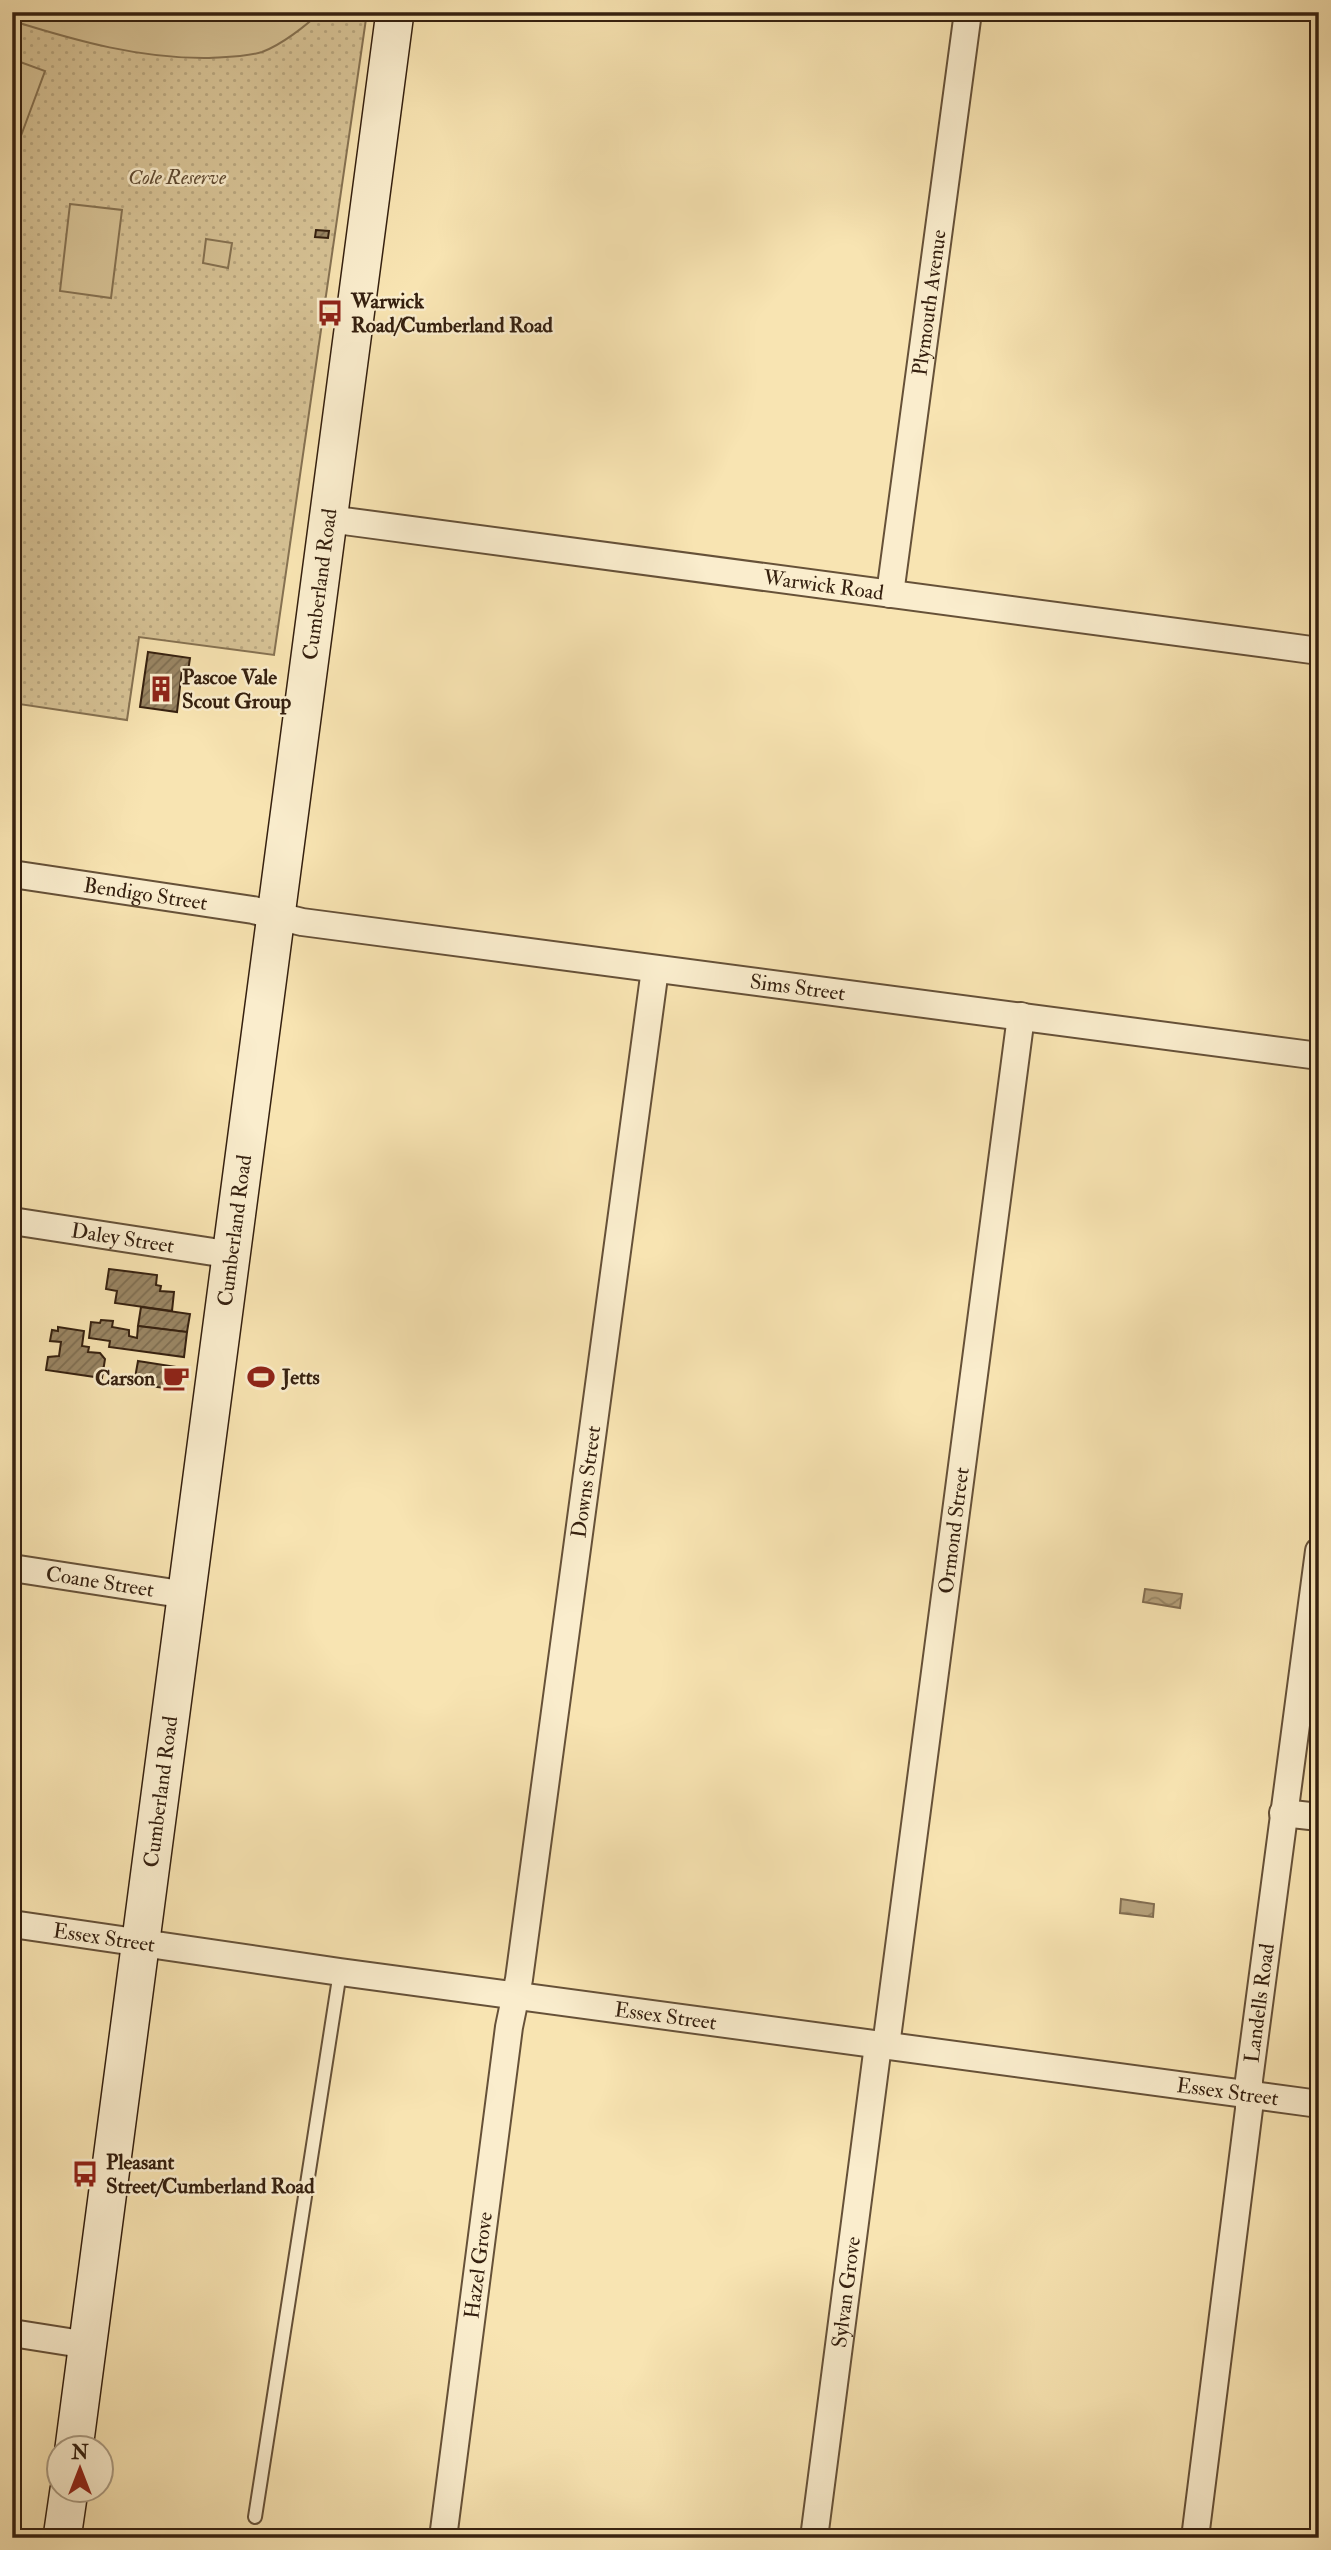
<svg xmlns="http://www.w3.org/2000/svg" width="1331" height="2550" font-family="'IM FELL Double Pica',serif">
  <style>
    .grass { fill: url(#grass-dots); stroke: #867252; stroke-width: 2 }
    .pitch { fill: #d7c396; stroke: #867252; stroke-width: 2 }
    .water { fill: url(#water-waves); stroke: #826d50; stroke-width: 2 }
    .building { fill: url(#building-hatch); stroke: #35200f; stroke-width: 2 }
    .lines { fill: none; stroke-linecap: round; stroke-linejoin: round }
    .lane-casing { stroke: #665138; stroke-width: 16 }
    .street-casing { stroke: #665138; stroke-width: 30 }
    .secondary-casing { stroke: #35200f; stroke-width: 40 }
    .lane { stroke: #faedcd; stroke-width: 12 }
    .street { stroke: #faedcd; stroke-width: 26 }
    .secondary { stroke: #faedcd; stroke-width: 37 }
    .labels { text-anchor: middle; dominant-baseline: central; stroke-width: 5; stroke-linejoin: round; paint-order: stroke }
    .park-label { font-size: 21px; font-style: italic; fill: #5e4931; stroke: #faedcd }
    .poi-label { font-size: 21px; font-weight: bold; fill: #35200f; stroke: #faedcd; text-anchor: start }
    .street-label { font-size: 21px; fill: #35200f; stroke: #faedcd }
  </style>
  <defs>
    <pattern id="grass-dots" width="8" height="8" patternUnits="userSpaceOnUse" patternTransform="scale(1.75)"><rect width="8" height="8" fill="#d7c396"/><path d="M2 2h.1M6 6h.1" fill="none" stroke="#b9a780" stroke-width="1.8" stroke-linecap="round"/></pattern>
    <pattern id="water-waves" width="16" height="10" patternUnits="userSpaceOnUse" patternTransform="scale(1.75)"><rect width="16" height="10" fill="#b6a17b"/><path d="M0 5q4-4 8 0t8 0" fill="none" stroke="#958363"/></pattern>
    <pattern id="building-hatch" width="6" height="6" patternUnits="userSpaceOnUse" patternTransform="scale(1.75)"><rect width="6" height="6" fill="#9a8664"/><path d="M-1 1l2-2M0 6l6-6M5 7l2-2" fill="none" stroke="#7e6d51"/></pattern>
  </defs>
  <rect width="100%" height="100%" fill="#f8e4b2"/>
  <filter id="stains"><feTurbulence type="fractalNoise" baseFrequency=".00286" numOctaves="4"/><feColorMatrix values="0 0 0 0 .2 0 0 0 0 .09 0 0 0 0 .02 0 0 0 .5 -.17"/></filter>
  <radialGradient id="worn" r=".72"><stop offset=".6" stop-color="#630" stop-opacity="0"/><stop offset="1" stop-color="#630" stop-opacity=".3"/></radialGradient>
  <polygon class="grass" points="12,12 367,12 274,655 139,637 127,720 12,703"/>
  <g class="pitch">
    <path d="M12,12H320C306,26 281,45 262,52C246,57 226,57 209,58C141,59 77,41 13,21Z"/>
    <polygon points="12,59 45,71 12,160"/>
    <polygon points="70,204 122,210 111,298 60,291"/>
    <polygon points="206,239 232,243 228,268 203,263"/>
  </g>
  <g class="water">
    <polygon points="1145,1589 1182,1594 1180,1608 1143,1602"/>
    <polygon points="1121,1899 1154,1904 1153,1917 1120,1913"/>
  </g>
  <g class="building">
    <polygon points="316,230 329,231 328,238 315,237"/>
    <polygon points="148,652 190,658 188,671 182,670 177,712 140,707"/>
    <polygon points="109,1269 157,1275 156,1285 161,1286 160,1291 174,1292 172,1311 115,1303 117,1291 106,1289"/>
    <polygon points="141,1307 190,1314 187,1332 138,1326"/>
    <polygon points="101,1320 113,1321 112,1327 129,1330 129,1336 137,1338 138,1326 187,1332 184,1357 109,1347 110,1341 89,1338 91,1322 100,1323"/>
    <polygon points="58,1327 84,1331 82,1346 89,1347 88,1352 100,1353 105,1359 102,1378 46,1370 48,1357 59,1356 61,1342 50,1341 52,1330 58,1331"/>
    <polygon points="138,1361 183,1368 179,1390 149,1386 150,1380 135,1378"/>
  </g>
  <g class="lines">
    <g class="lane-casing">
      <polyline id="lane" points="255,2517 340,1972"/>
    </g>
    <g class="street-casing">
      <g id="street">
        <path id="s1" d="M329,519L1319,651"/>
        <path id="s2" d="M890,594L968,12"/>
        <path id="s3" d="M12,874L253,910L302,922L1319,1056"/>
        <path id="s4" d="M12,1221L233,1255"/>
        <path id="s5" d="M12,1568L187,1595"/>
        <polyline points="1283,1813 1319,1817"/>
        <path id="s6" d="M12,1924L340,1972L1319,2104"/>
        <path id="s7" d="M886,2046L1021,1016"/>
        <polyline points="12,2333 88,2345"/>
        <path id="s8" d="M443,2538L509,2027L519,1979L655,969"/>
        <path id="s9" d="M814,2538L878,2045"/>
        <path id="s10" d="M1195,2538L1249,2109V2080L1319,1551"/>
      </g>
    </g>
    <g class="secondary-casing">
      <g id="secondary">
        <path id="s11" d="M74,2448L395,12"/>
        <polyline points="62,2538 69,2490"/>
      </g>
    </g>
    <use href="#lane" class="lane"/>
    <use href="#street" class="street"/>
    <use href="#secondary" class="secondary"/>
  </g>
  <defs>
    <g id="bus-bare" transform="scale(2.1)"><path d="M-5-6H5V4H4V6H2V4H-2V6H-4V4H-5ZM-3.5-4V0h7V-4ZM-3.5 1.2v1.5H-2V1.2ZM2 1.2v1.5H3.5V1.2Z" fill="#8f2418" stroke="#faedcd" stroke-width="2.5" paint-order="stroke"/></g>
    <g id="building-bare" transform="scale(2.1)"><path d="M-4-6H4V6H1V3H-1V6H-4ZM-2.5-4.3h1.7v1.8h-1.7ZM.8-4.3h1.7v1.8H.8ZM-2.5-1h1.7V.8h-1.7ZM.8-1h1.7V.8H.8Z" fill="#8f2418" stroke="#faedcd" stroke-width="2.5" paint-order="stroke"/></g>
    <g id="stadium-bare" transform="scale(2.1)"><path d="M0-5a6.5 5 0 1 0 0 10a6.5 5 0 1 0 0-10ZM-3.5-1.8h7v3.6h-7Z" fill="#8f2418" stroke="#faedcd" stroke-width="2.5" paint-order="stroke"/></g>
    <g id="cafe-bare" transform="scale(2.1)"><path d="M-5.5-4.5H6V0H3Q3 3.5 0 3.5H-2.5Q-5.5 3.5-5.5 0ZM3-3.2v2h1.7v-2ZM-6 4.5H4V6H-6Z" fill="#8f2418" stroke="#faedcd" stroke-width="2.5" paint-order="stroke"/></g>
  </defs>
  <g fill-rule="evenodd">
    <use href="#bus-bare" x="330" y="313"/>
    <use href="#building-bare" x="161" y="689"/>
    <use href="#stadium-bare" x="261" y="1377"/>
    <use href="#cafe-bare" x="176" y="1378"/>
    <use href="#bus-bare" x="85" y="2174"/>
  </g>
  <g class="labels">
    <g class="park-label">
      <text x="177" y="177">Cole Reserve</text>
    </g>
    <g class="poi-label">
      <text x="351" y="301">Warwick<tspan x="351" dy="24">Road/Cumberland Road</tspan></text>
      <text x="182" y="677">Pascoe Vale<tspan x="182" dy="24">Scout Group</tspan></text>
      <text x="282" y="1377">Jetts</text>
      <text x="155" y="1378" text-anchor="end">Carson</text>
      <text x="106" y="2162">Pleasant<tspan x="106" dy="24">Street/Cumberland Road</tspan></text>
    </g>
    <g class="street-label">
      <text stroke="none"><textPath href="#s2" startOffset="294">Plymouth Avenue</textPath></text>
      <text stroke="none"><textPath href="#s11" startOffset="1880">Cumberland Road</textPath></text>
      <text stroke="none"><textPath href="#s1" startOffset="499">Warwick Road</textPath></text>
      <text stroke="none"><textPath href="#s3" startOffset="135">Bendigo Street</textPath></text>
      <text stroke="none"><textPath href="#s3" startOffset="794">Sims Street</textPath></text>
      <text stroke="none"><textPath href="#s11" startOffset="1228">Cumberland Road</textPath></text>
      <text stroke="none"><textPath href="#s4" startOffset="112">Daley Street</textPath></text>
      <text stroke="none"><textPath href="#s8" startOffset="1066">Downs Street</textPath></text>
      <text stroke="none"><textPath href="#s7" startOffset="520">Ormond Street</textPath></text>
      <text stroke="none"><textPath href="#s5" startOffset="89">Coane Street</textPath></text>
      <text stroke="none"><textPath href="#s11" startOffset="662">Cumberland Road</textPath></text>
      <text stroke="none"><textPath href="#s6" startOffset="93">Essex Street</textPath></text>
      <text stroke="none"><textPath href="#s10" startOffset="539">Landells Road</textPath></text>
      <text stroke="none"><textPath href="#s6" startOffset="660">Essex Street</textPath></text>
      <text stroke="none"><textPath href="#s6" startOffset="1227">Essex Street</textPath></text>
      <text stroke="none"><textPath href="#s8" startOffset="275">Hazel Grove</textPath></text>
      <text stroke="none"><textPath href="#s9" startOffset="248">Sylvan Grove</textPath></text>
    </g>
  </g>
  <rect width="1331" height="2550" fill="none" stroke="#f8e4b2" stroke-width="42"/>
  <rect x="14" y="14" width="1303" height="2522" fill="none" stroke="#35200f" stroke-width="3.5"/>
  <rect x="21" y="21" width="1289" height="2508" fill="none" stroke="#35200f" stroke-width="2"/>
  <g transform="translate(80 2469)"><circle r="33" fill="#faedcd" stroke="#ab9b81" stroke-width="2"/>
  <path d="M0-5L12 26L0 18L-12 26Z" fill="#8f2418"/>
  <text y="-10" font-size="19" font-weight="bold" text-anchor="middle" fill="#35200f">N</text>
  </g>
  <rect width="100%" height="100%" filter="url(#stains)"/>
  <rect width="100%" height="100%" fill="url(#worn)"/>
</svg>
